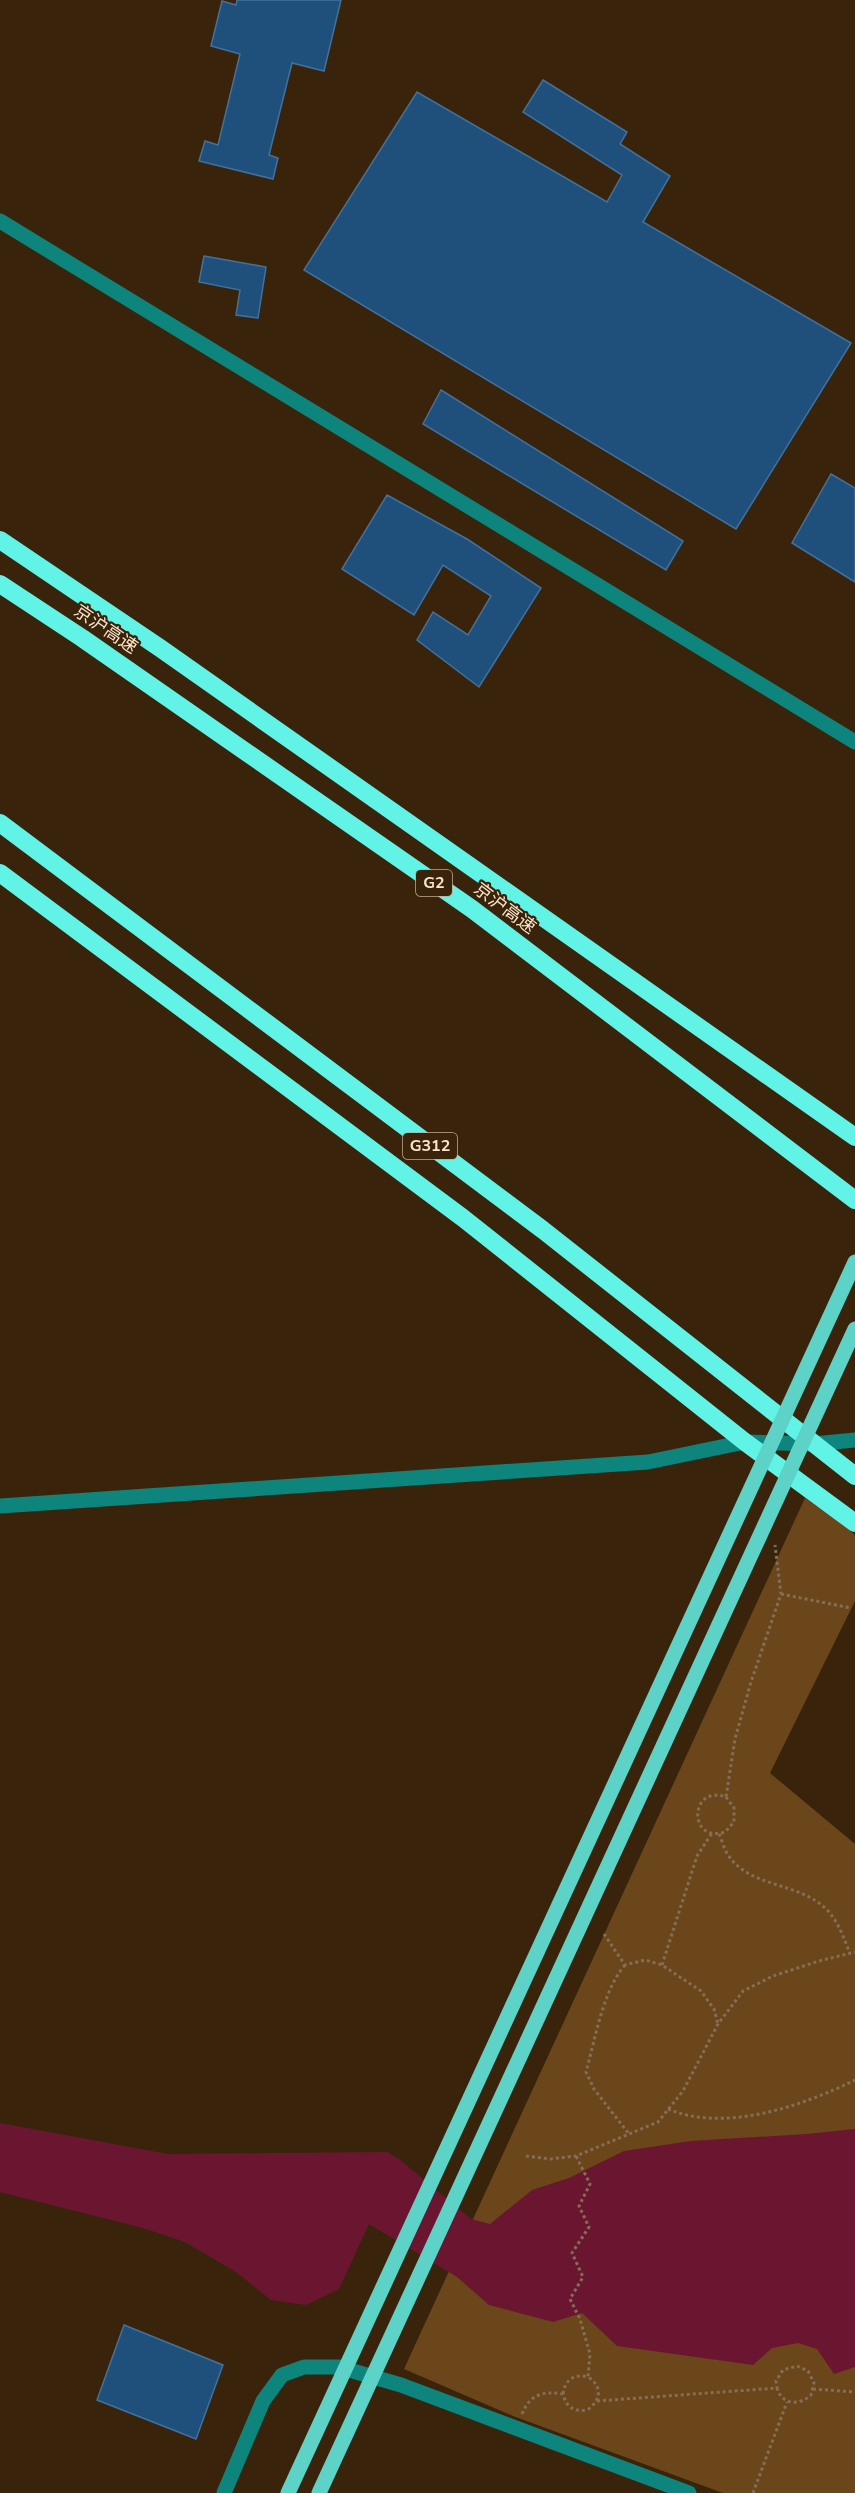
<svg xmlns="http://www.w3.org/2000/svg" width="855" height="2493" font-family="'Nunito Sans','Noto Sans SC',sans-serif">
  <style>
    .green { fill: #6b461b }
    .water { fill: #6b1630 }
    .building { fill: #1e507b; stroke: #43719b; stroke-width: 1.5 }
    .lines { fill: none; stroke-linecap: round; stroke-linejoin: round }
    .path { stroke: #846e55; stroke-width: 3; stroke-dasharray: 3 3; stroke-linecap: butt }
    .minor { stroke: #0d847c; stroke-width: 15 }
    .highway { stroke: #62f3e7; stroke-width: 18 }
    .major-bridge { stroke: #5dd2c7; stroke-width: 15 }
    .labels { text-anchor: middle; dominant-baseline: central; stroke-width: 4.5; stroke-linejoin: round; paint-order: stroke }
    .shield { fill: #39240b; stroke: #c2aa92; stroke-width: 1.5 }
    .shield-label { font-size: 16px; font-weight: bold; fill: #fce4cc }
    .street-label { font-size: 18px; fill: #fce4cc; stroke: #39240b }
  </style>
  <rect width="100%" height="100%" fill="#39240b"/>
  <polygon class="green" points="805,1498 844,1525 855,1535 855,1601 770,1773 855,1844 855,2493 723,2493 513,2416 404,2369"/>
  <polygon class="water" points="0,2123 168,2154 387,2152 399,2159 471,2219 490,2224 532,2190 569,2178 624,2151 691,2141 807,2134 855,2129 855,2367 834,2374 817,2349 798,2343 772,2348 753,2365 617,2346 582,2313 553,2322 489,2305 457,2277 369,2224 339,2289 306,2305 271,2300 236,2272 185,2242 143,2228 0,2192"/>
  <g class="building">
    <polygon points="237,0 341,0 324,71 292,63 269,155 278,158 273,179 199,161 205,141 218,145 240,54 211,46 222,1 236,5"/>
    <polygon points="543,80 627,132 620,144 670,176 643,222 851,343 736,529 304,270 417,92 607,202 622,175 523,112"/>
    <polygon points="204,256 266,267 258,318 236,315 240,290 199,282"/>
    <polygon points="441,390 683,541 666,570 423,424"/>
    <polygon points="831,474 855,488 855,582 792,543"/>
    <polygon points="387,495 467,539 541,588 479,687 417,640 433,612 468,635 491,596 443,565 414,615 342,569"/>
    <polygon points="124,2325 223,2365 196,2439 97,2400"/>
  </g>
  <g class="lines">
    <g class="path">
      <polyline points="781,1594 851,1608"/>
      <path d="M726,1797L734,1808V1822L725,1832C688,1844 689,1784 726,1797L735,1739L751,1682L781,1594L775,1545"/>
      <path d="M719,1834C722,1840 724,1849 728,1855C750,1888 798,1882 825,1908C838,1920 843,1937 850,1953"/>
      <polyline points="604,1934 625,1965 645,1960 662,1965 701,1991 714,2009 718,2024"/>
      <path d="M625,1965C603,1990 595,2040 586,2072L594,2089L629,2134"/>
      <polyline points="662,1965 697,1856 712,1833"/>
      <path d="M668,2109C724,2133 803,2106 855,2080"/>
      <polyline points="526,2156 550,2159 576,2156 658,2122 683,2091 718,2024 743,1991 773,1976 819,1961 855,1952"/>
      <polyline points="813,2389 855,2392"/>
      <path d="M563,2394C565,2380 574,2373 588,2377L590,2354L580,2319L570,2299L583,2277L572,2253L589,2227L579,2206L590,2184L576,2156"/>
      <path d="M597,2401L777,2388C782,2405 799,2406 811,2395L814,2383L808,2371L797,2366L783,2370L776,2381L777,2388"/>
      <path d="M522,2414C530,2394 543,2391 563,2394C566,2407 574,2412 587,2410C601,2401 603,2386 588,2377"/>
      <polyline points="753,2493 787,2402"/>
    </g>
    <g class="minor">
      <polyline points="0,221 855,742"/>
      <polyline points="0,1506 648,1462 745,1442 814,1444 855,1440"/>
      <polyline points="224,2493 263,2401 282,2375 304,2367 339,2367 401,2385 689,2493"/>
    </g>
    <g class="highway">
      <polyline points="0,540 160,648 855,1137"/>
      <polyline points="0,584 82,638 472,909 855,1200"/>
      <polyline points="0,823 543,1230 855,1476"/>
      <polyline points="0,873 463,1218 745,1442 855,1523"/>
    </g>
    <g class="major-bridge">
      <polyline points="288,2493 855,1262"/>
      <polyline points="319,2493 855,1329"/>
    </g>
  </g>
  <g class="labels">
    <g class="shield">
      <rect x="416" y="870" width="36" height="26" rx="4.5"/>
      <rect x="403" y="1133" width="54" height="26" rx="4.5"/>
    </g>
    <g class="shield-label">
      <text x="434" y="883">G2</text>
      <text x="430" y="1146">G312</text>
    </g>
    <g class="street-label">
      <text transform="translate(106 629) rotate(34)">京沪高速</text>
      <text transform="translate(505 908) rotate(37)">京沪高速</text>
    </g>
  </g>
</svg>
